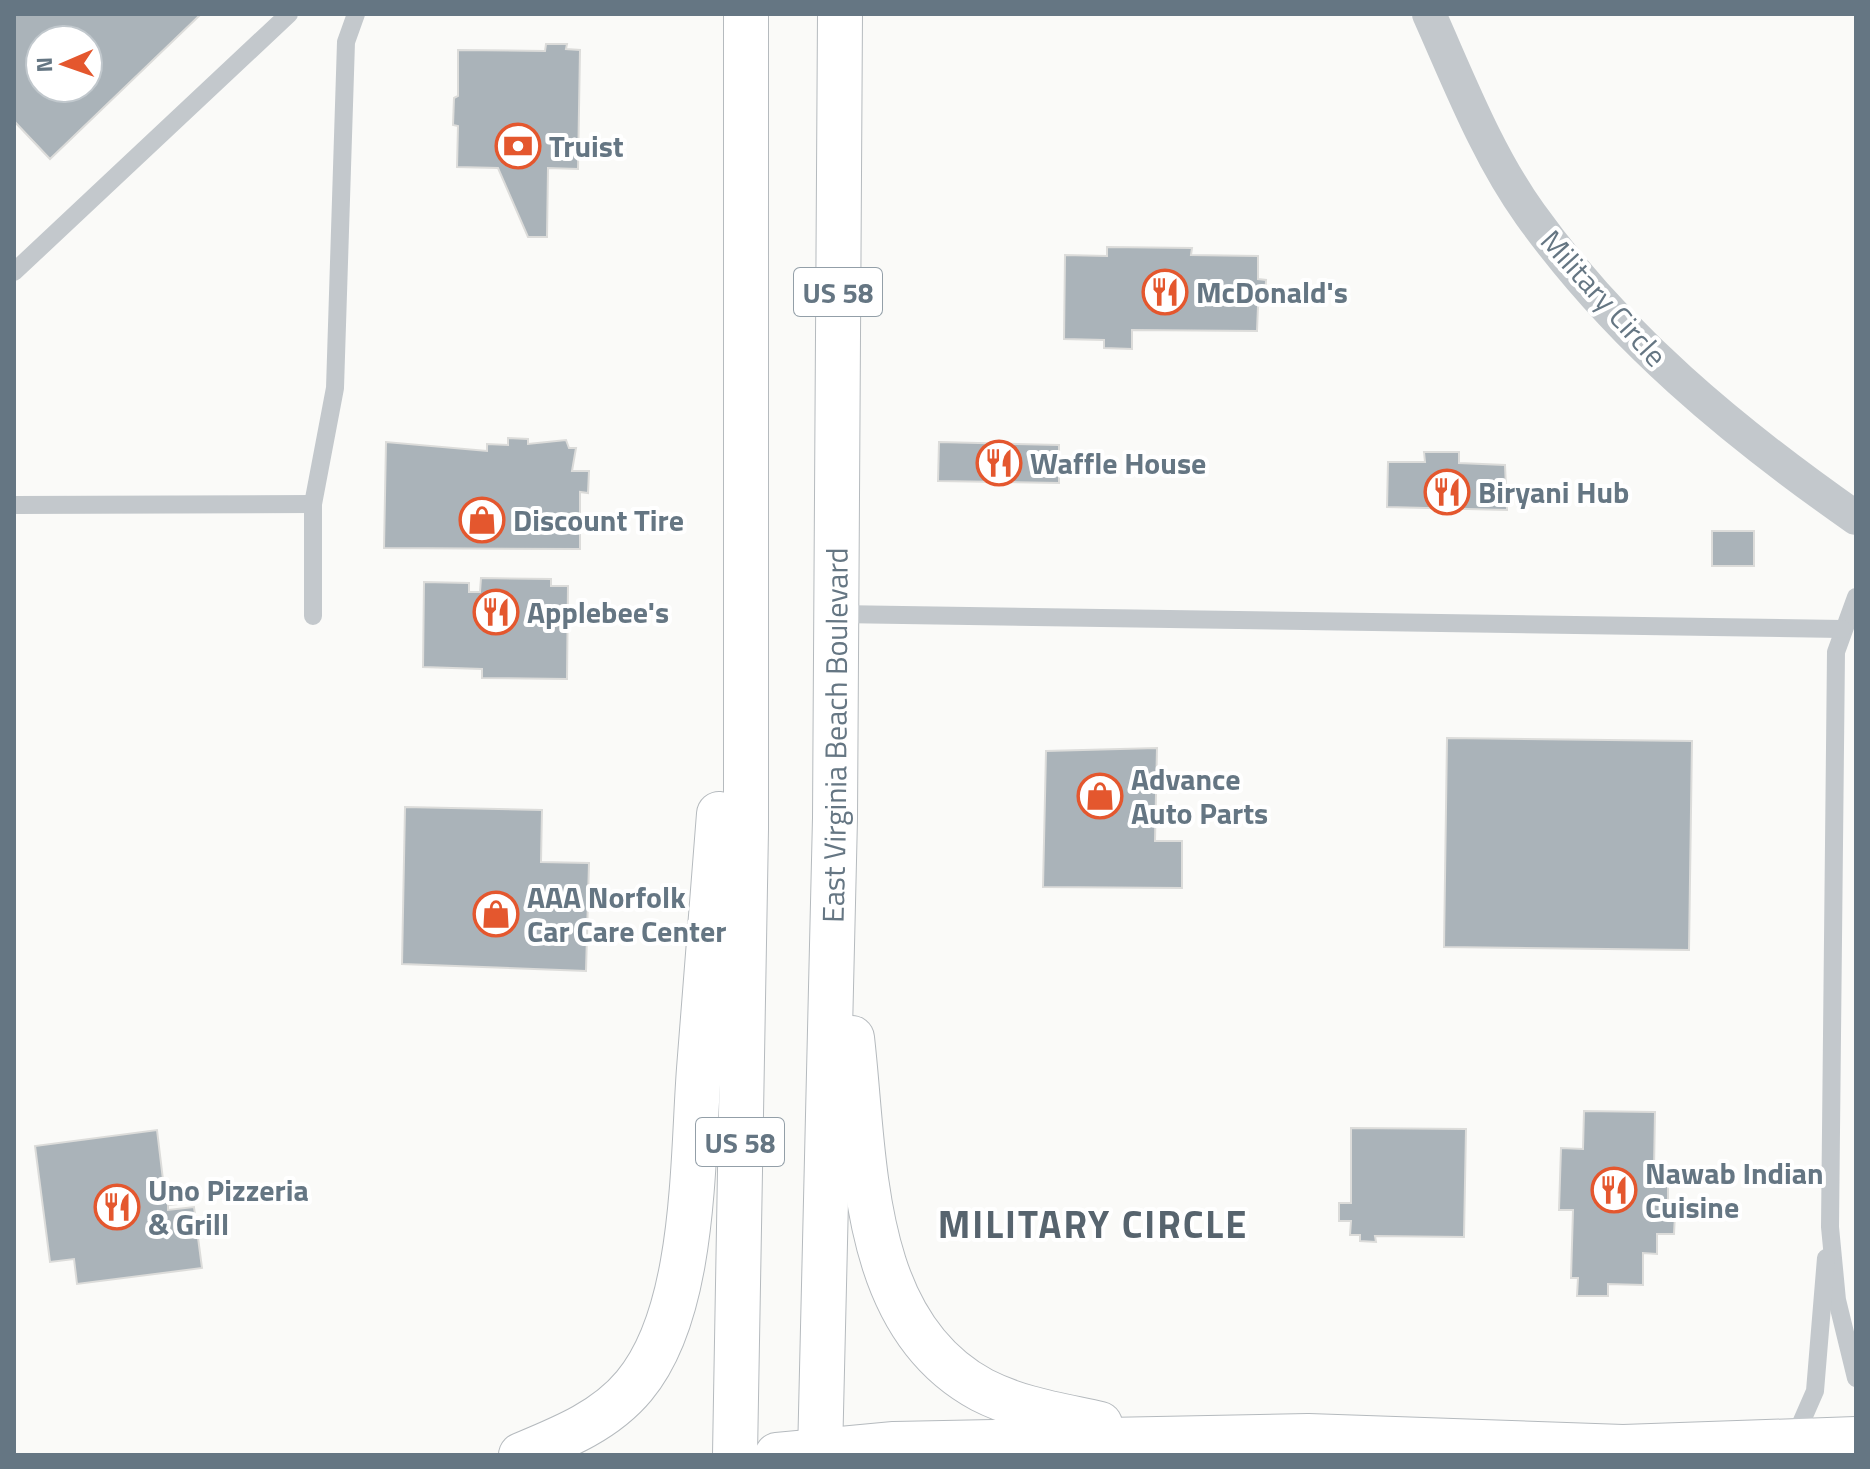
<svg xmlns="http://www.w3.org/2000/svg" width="1870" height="1469" font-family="'Titillium Web',sans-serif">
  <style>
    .building { fill: #aab3b9; stroke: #dcdcda; stroke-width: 2; fill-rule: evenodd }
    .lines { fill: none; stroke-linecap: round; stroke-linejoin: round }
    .primary-casing { stroke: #b5babe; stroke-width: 46 }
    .service { stroke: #c3c8cc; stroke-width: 18 }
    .minor { stroke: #c3c8cc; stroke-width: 34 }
    .primary { stroke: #fff; stroke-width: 44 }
    .labels { text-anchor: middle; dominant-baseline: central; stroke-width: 8; stroke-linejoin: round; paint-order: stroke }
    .shield { fill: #fff; stroke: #939fa8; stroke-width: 2 }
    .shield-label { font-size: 28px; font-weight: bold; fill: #657683 }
    .poi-label { font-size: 30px; font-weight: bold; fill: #657683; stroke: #fff; text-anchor: start }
    .street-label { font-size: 30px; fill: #657683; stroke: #fff }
    .district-label { font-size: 38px; font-weight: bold; letter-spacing: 2px; fill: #57646e; stroke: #fff }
  </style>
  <rect width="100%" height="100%" fill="#fafaf8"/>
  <g class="building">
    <path d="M14,14H201L50,159L14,121ZM40,40H88V88H40Z"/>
    <polygon points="546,44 567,44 566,49 580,50 578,169 548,168 547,237 528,237 498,168 457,167 458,126 453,125 454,98 458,96 458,50 545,51"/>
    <polygon points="1107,247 1192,248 1191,255 1258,256 1258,279 1266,280 1265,305 1258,306 1257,331 1132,330 1132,349 1104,348 1104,340 1064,339 1065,255 1107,256"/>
    <polygon points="508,438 528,439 528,444 566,440 569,448 576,448 572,471 589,471 588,493 580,492 580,549 384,548 386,442 487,451 487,444 508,445"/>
    <polygon points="939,442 1059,445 1059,483 938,481"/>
    <polygon points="1424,452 1459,452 1459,463 1505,465 1507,510 1387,507 1388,462 1425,462"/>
    <rect x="1712" y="531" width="42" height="35"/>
    <polygon points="481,578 551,579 551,586 568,586 567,679 482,678 482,669 423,667 424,582 469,583 469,592 480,592"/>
    <polygon points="1447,738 1692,741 1689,950 1444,947"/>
    <polygon points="1157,748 1155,841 1182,841 1182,888 1043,887 1046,751"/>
    <polygon points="405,807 542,810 541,862 589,863 586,971 402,964"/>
    <polygon points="1584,1111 1655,1112 1654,1170 1668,1171 1668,1215 1675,1215 1674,1234 1657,1234 1657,1254 1643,1253 1643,1285 1608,1284 1608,1296 1577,1296 1578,1278 1571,1278 1573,1210 1559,1210 1561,1148 1583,1149"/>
    <polygon points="1351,1128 1466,1129 1464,1237 1375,1236 1376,1242 1360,1241 1360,1235 1350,1235 1351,1221 1339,1221 1339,1203 1351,1203"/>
    <polygon points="157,1130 164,1188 175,1187 177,1204 168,1205 168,1210 194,1207 202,1268 77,1284 74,1259 50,1262 35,1146"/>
  </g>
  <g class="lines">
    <g class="primary-casing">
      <g id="primary">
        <path d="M852,1038C866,1159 859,1324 982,1390C1019,1409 1060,1415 1100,1424"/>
        <path d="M521,1455C562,1438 605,1421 634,1386C696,1312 692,1162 699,1069C706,984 712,899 719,814"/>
        <polyline points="735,1455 746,829 746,14"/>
        <polyline points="777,1455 894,1444 1308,1436 1623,1447 1856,1439"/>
        <path id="s1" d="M820,1455L835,818L840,14"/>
      </g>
    </g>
    <g class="service">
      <polyline points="14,272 289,14"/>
      <polyline points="14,505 313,504"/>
      <polyline points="1856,597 1836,652 1830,1227 1837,1300 1856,1378"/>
      <polyline points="837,614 1842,629"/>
      <polyline points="313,616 313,504 335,388 346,42 356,14"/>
      <polyline points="1794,1439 1815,1391 1826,1258"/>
    </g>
    <path class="minor" d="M1429,14C1459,81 1487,154 1530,214C1618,337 1733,432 1856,518"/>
    <use href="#primary" class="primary"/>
  </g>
  <defs>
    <g id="bank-ring" transform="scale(2.3)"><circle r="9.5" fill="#fff" stroke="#e4572e" stroke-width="1.5"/><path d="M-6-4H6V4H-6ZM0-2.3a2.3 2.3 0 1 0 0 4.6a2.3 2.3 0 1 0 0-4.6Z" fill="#e4572e"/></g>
    <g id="restaurant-ring" transform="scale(2.3)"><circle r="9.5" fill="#fff" stroke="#e4572e" stroke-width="1.5"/><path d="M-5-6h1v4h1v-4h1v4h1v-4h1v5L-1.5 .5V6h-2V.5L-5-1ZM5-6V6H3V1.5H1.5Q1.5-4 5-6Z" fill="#e4572e"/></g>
    <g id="shop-ring" transform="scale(2.3)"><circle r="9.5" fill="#fff" stroke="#e4572e" stroke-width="1.5"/><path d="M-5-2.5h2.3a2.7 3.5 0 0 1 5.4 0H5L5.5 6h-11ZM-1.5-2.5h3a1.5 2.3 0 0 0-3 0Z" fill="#e4572e"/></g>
  </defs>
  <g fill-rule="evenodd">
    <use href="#bank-ring" x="518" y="146"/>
    <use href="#restaurant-ring" x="1165" y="292"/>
    <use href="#restaurant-ring" x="999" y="463"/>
    <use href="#restaurant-ring" x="1447" y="492"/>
    <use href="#shop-ring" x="482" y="520"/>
    <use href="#restaurant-ring" x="496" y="612"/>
    <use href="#shop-ring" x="1100" y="796"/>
    <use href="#shop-ring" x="496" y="914"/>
    <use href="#restaurant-ring" x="1614" y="1190"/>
    <use href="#restaurant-ring" x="117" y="1207"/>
  </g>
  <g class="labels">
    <g class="shield">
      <rect x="794" y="268" width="88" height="48" rx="6"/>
      <rect x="696" y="1118" width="88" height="48" rx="6"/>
    </g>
    <g class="shield-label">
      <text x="838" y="292">US 58</text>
      <text x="740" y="1142">US 58</text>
    </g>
    <g class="poi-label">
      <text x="549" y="146">Truist</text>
      <text x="1196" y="292">McDonald's</text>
      <text x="1030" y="463">Waffle House</text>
      <text x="1478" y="492">Biryani Hub</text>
      <text x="513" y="520">Discount Tire</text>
      <text x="527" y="612">Applebee's</text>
      <text x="1131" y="779">Advance<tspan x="1131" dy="34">Auto Parts</tspan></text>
      <text x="527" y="897">AAA Norfolk<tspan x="527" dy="34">Car Care Center</tspan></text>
      <text x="1645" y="1173">Nawab Indian<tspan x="1645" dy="34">Cuisine</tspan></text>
      <text x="148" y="1190">Uno Pizzeria<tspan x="148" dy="34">&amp; Grill</tspan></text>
    </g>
    <g class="street-label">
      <text transform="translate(1604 298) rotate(48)">Military Circle</text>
      <text stroke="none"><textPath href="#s1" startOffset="720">East Virginia Beach Boulevard</textPath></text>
    </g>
    <g class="district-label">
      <text x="1093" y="1224">MILITARY CIRCLE</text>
    </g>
  </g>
  <rect width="1870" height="1469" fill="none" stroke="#657683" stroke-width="32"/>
  <g transform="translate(64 64) rotate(268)"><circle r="38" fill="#ffffff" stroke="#c1c8cd" stroke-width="2"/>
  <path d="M0-6L14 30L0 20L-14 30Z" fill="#e4572e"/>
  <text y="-12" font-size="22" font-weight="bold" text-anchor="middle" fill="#657683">N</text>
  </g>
</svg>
